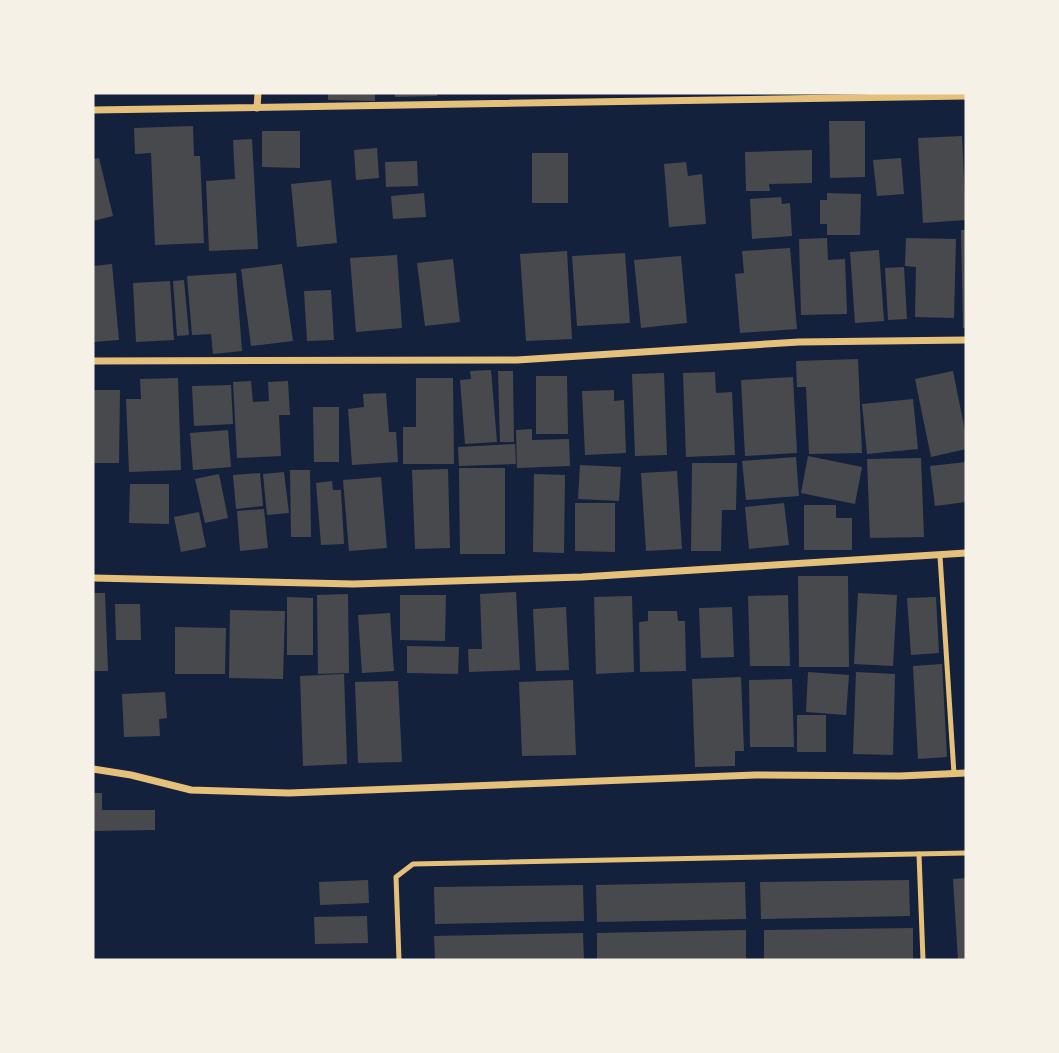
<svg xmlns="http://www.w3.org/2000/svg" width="1059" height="1053" font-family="'Sofia Sans Condensed',sans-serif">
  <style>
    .building { fill: #48494c }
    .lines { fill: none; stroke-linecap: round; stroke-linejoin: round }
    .service { stroke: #e5c07b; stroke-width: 5 }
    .minor { stroke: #e5c07b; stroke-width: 7 }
  </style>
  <rect width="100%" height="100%" fill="#14213d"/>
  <g class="building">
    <polygon points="328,93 375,93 375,101 328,100"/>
    <polygon points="395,93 437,93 437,96 395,97"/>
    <polygon points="829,121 865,121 865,177 830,178"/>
    <polygon points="193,126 194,156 200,156 204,243 155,245 151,153 135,154 134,128"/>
    <polygon points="262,131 300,131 300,168 262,167"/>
    <polygon points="962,136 966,220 923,223 918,138"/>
    <polygon points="252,139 258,249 209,251 206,181 235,179 233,140"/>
    <polygon points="377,148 379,178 356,180 354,150"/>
    <polygon points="812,150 812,183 769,184 770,191 746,191 745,152"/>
    <rect x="532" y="153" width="36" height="50"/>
    <polygon points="99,158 113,216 93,221 93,159"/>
    <polygon points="901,158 904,194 877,196 873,160"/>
    <polygon points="417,161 418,186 386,187 385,162"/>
    <polygon points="686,162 688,176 702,174 706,224 669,227 664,164"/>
    <polygon points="331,180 337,243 297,247 291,184"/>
    <polygon points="424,193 426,217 393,219 391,196"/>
    <polygon points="827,193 861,194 860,235 827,235 827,224 820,224 820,200 827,200"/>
    <polygon points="781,197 782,204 790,203 792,236 752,239 750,199"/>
    <polygon points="961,230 966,230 966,328 963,328"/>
    <polygon points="827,238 828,260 845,259 847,314 801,315 799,239"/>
    <polygon points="906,238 956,239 954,318 915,317 916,267 905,266"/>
    <polygon points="790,248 797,329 740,333 735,274 744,273 742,251"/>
    <polygon points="879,250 884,321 855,323 850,252"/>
    <polygon points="567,251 572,339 526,341 520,254"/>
    <polygon points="625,253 630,323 577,326 572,256"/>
    <polygon points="397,255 402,328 356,332 350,258"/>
    <polygon points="681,256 687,323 641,328 634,260"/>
    <polygon points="453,259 460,322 425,326 417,263"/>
    <polygon points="112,264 119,340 93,342 93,266"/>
    <polygon points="282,264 293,341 251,346 241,269"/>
    <polygon points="904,267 907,319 888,320 885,268"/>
    <polygon points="236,273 242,351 213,354 211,334 192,335 187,276"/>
    <polygon points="184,280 189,335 177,336 173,281"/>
    <polygon points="170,281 174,340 136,342 133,283"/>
    <polygon points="331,290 334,340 307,341 304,291"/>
    <polygon points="858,359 862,453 809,454 806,387 797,387 796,361"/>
    <polygon points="491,370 497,442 465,444 460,380 471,379 470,371"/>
    <polygon points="498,371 513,371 514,442 500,442"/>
    <polygon points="953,371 966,436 966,449 931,457 915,379"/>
    <polygon points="715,372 716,393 732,392 735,455 686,457 683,373"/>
    <polygon points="664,373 667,455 635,456 632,374"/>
    <polygon points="536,376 567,376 568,434 536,434"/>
    <polygon points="793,377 797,453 745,456 741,380"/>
    <polygon points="178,378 181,470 129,472 126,399 141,399 140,379"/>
    <polygon points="416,378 453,378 454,464 403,464 403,427 416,427"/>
    <polygon points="251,381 253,402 269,401 268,382 288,381 290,415 279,415 281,456 237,458 233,382"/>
    <polygon points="231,385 233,424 194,426 192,386"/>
    <polygon points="93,390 120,390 119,463 93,463"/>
    <polygon points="614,390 614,401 624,400 626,453 585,455 582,391"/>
    <polygon points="386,393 389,432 396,432 398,462 352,465 348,409 364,407 363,394"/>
    <polygon points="913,399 918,449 867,454 862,404"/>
    <polygon points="313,407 339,407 339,462 314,462"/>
    <polygon points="532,429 532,440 569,439 570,466 517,468 516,430"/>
    <polygon points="228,430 231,467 193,470 190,433"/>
    <polygon points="515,444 516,464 459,466 458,447"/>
    <polygon points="808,456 862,467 855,504 801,493"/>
    <polygon points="796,457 799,496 746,500 742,461"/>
    <polygon points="921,458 924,537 870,538 867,459"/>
    <polygon points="966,462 966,502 935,506 930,466"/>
    <polygon points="692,463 737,463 736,510 722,510 721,551 691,551"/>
    <polygon points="580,465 621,467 619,501 578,499"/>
    <polygon points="459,468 505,468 505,554 460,554"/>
    <polygon points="448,469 450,548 415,549 412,470"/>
    <polygon points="290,470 310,470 311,537 291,537"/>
    <polygon points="677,471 682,549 646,551 641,473"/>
    <polygon points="284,472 289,513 267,515 263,474"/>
    <polygon points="260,473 263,506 236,509 233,475"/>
    <polygon points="219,474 228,518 205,523 195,479"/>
    <polygon points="534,474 565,475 564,553 533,552"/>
    <polygon points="381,477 387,548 349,551 343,480"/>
    <polygon points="332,481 333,490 341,490 344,544 321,545 316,483"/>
    <polygon points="130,484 169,484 169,524 129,523"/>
    <polygon points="575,503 615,503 615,552 575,551"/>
    <polygon points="784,503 789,545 749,549 745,507"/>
    <polygon points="804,505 836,505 836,518 852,518 852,550 804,550"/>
    <polygon points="264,509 268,548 240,551 237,511"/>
    <polygon points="199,512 206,547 181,552 174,517"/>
    <polygon points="798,576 848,576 849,667 799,667"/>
    <polygon points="516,592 520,670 469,672 468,649 482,649 480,594"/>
    <polygon points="93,593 105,593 108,671 93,671"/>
    <polygon points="858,593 897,595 893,666 854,664"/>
    <polygon points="348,594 349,673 318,674 317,595"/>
    <polygon points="400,595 446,595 445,641 400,640"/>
    <polygon points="788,595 790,666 750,666 748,596"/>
    <polygon points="632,596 634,672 596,674 594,597"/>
    <polygon points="287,597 313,598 313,655 287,655"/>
    <polygon points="936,597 939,653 911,655 907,598"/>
    <polygon points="115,604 140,604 141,640 116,640"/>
    <polygon points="566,607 569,670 536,671 533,609"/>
    <polygon points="732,607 734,657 701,658 699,608"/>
    <polygon points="230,610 285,611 283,679 229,678"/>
    <polygon points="648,611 677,611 678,621 685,621 686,671 640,672 639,622 648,621"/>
    <polygon points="390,613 394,671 362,673 358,615"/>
    <polygon points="175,627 226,628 225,674 175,674"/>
    <polygon points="407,646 459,647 458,674 407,673"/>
    <polygon points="942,664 947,757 918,759 913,666"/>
    <polygon points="808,672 849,675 846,715 806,712"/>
    <polygon points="856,672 895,674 893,755 853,754"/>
    <polygon points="344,674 347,764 303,766 300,676"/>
    <polygon points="741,677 744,751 735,751 735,766 695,767 692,679"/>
    <polygon points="792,679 794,747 750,747 749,680"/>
    <polygon points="573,680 576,755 522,756 519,682"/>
    <polygon points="398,681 402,762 358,763 355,682"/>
    <polygon points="165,692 167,718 159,719 160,736 124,737 122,694"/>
    <rect x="797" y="715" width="29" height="37"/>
    <polygon points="93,793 102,793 102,810 155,810 155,830 93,831"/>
    <polygon points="966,878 966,960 958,960 953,879"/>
    <polygon points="368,880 369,903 320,905 319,882"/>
    <polygon points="909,880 910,916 761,919 760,882"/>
    <polygon points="745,882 746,919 597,922 596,885"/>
    <polygon points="583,885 584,921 435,924 434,887"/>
    <polygon points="367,916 368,943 315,944 314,917"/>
    <polygon points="913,928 913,960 764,960 764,930"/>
    <polygon points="746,930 746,960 597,960 597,933"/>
    <polygon points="583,933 584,960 435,960 434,936"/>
  </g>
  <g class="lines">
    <g class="service">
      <polyline points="940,556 954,774"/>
      <polyline points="919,854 923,960"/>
      <polyline points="399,960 396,877 413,864 966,853"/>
    </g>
    <g class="minor">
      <polyline points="257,108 258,93"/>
      <polyline points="93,110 966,96"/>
      <polyline points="93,361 517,360 799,342 966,340"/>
      <polyline points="93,578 353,584 582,577 966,553"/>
      <polyline points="93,769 131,775 191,790 289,793 755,775 900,776 966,773"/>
    </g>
  </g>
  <rect width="1059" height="1053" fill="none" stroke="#f6f1e7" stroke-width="189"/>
</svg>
